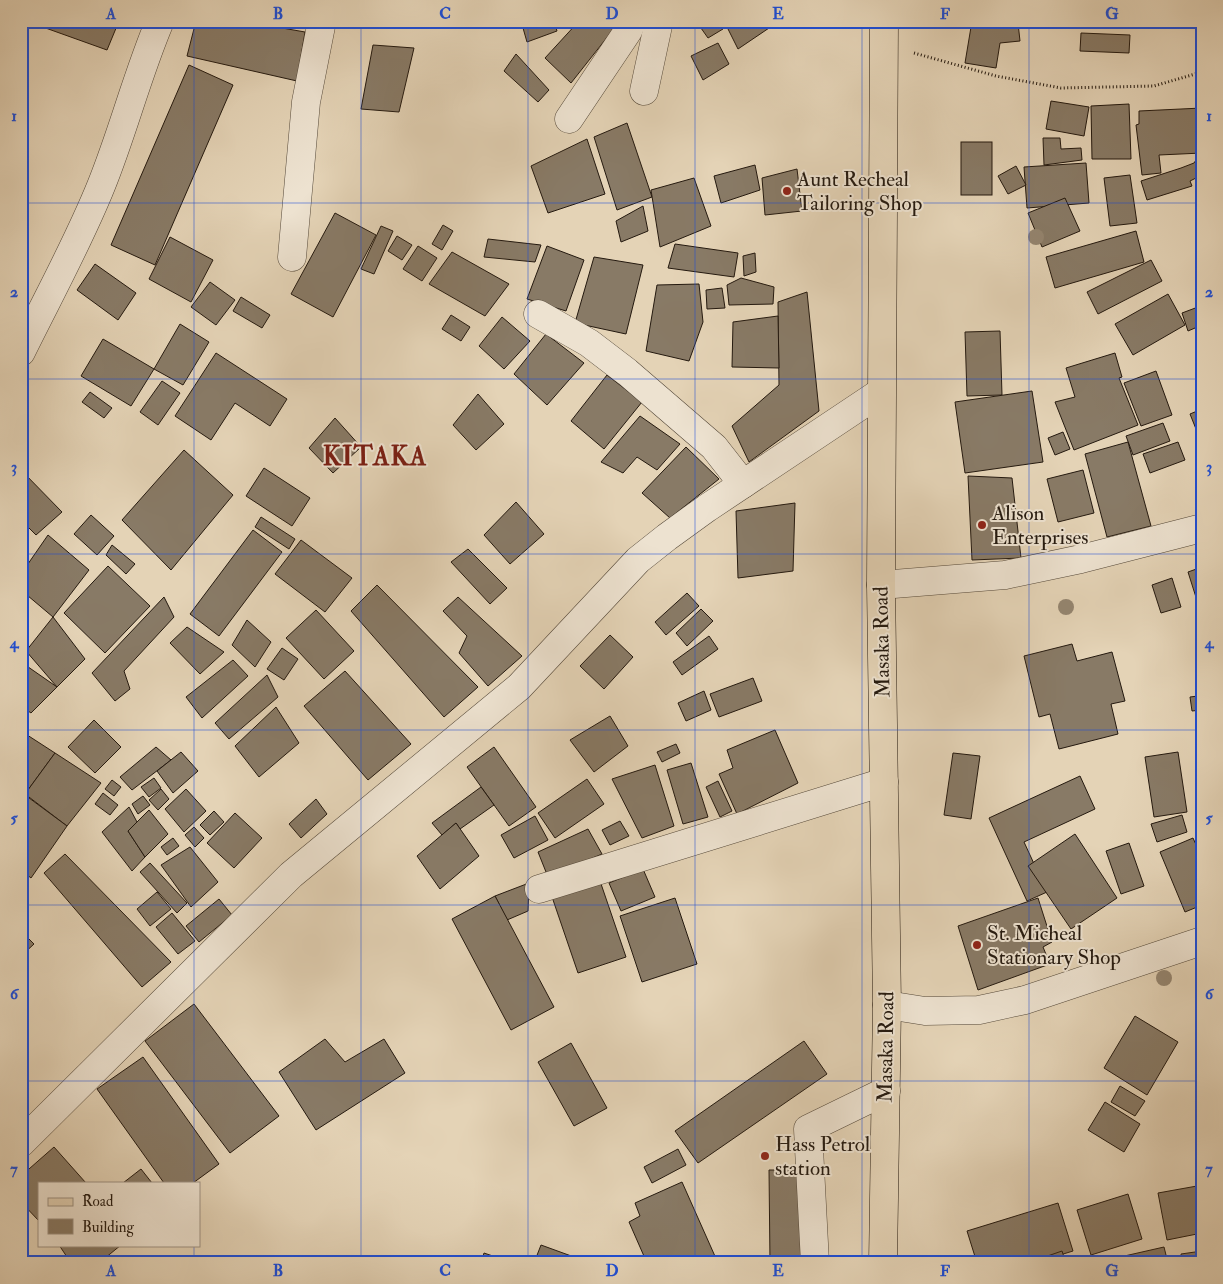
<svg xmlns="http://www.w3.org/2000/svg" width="1223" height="1284" font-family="'IM FELL Double Pica',serif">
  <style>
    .building { fill: #887a66; stroke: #24190f }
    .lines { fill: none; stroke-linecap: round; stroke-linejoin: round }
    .minor-casing { stroke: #544839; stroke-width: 29 }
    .major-casing { stroke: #24190f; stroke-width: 29 }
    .path { stroke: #24190f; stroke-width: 3; stroke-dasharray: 1 2.5; stroke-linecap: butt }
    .minor { stroke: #ede2d0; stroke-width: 28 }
    .major { stroke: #e4d3b6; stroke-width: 28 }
    .tree { fill: #958671 }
    .grid { fill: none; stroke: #1d4ed8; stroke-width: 1; stroke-opacity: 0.55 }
    .poi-dot { fill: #8f2418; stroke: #ede2d0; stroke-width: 2 }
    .labels { text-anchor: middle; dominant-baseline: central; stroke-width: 4; stroke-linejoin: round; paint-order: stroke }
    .poi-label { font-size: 21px; fill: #24190f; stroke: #ede2d0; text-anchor: start }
    .street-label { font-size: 21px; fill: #24190f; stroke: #ede2d0 }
    .district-label { font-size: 26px; font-weight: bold; letter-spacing: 1px; fill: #7a1f14; stroke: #ede2d0 }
    .neatline { fill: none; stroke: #1d4ed8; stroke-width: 2 }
    .grid-label { font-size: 16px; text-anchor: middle; font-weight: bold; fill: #1d4ed8 }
  </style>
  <rect width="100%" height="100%" fill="#e4d3b6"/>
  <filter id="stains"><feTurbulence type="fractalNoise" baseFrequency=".004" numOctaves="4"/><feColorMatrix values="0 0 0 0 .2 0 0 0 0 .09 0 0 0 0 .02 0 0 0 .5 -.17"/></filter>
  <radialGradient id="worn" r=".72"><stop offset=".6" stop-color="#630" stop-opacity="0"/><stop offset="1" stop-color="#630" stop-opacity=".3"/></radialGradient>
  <g class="building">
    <polygon points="26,21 119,21 107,50"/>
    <polygon points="196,21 242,21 305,32 297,81 187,56"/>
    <polygon points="521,21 554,21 557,31 527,42"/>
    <polygon points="579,21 620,21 571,83 545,58"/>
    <polygon points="696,21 718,21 723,29 708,38"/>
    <polygon points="724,21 769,21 772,26 738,49"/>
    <polygon points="972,21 989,21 1004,24 1003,25 1018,23 1020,41 1000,43 996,68 965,63"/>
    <polygon points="1030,21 1122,21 1059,23"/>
    <polygon points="1081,33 1130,35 1129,53 1080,51"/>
    <polygon points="718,43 729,64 703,80 691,56"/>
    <polygon points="373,45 414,48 399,112 361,109"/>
    <polygon points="516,54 549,90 538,102 504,71"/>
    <polygon points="189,65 233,85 155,265 111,245"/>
    <polygon points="1051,101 1089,107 1084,136 1046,129"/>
    <polygon points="1129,104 1131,159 1092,159 1091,106"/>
    <polygon points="1202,108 1202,153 1159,155 1161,173 1142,175 1136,125 1139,124 1139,111"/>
    <polygon points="627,123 652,197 617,210 594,137"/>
    <polygon points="1043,138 1060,138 1061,149 1081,148 1082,160 1044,165"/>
    <polygon points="587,139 605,194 548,213 531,166"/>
    <rect x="961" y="142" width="31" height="53"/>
    <polygon points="1202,159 1202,186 1199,186 1198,177 1190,181 1192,186 1147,200 1141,181 1181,168 1194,163 1196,160"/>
    <polygon points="1086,163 1089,203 1027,208 1024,167"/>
    <polygon points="755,165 760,190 721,203 714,176"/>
    <polygon points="1016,166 1026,185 1008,194 998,176"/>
    <polygon points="797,169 802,211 765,215 762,178"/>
    <polygon points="1130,175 1137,223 1110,226 1104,178"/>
    <polygon points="694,178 711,226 660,247 651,190"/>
    <polygon points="1065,198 1080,231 1042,247 1028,213"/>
    <polygon points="643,206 648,231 621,242 616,221"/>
    <polygon points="335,213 376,235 333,317 291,294"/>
    <polygon points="443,225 453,231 442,250 432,244"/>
    <polygon points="381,226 393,231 374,274 361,269"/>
    <polygon points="1136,231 1144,262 1055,288 1046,257"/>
    <polygon points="397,236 412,245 402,260 388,251"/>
    <polygon points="170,237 213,260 191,302 149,279"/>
    <polygon points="488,239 541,245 535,262 484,257"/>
    <polygon points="675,244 738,253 734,277 668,268"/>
    <polygon points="418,246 437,258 422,281 403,269"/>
    <polygon points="547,246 584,260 566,311 527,299"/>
    <polygon points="452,252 509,284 485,316 429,284"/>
    <polygon points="755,253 756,272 744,276 743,256"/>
    <polygon points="21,254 27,256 21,270"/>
    <polygon points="594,257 643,265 626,334 575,323"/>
    <polygon points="1151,260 1162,281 1098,314 1087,292"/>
    <polygon points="95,264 136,293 118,320 77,290"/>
    <polygon points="741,278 774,287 773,304 729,305 727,285"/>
    <polygon points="210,282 235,300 216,325 191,307"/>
    <polygon points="699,284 703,322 689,361 646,351 657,285"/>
    <polygon points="722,288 725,308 707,309 706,290"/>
    <polygon points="807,292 819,411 749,462 732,426 779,385 778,302"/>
    <polygon points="1168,294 1185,325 1133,355 1115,324"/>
    <polygon points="241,297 270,315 262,328 233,311"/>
    <polygon points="1198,307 1202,316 1202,325 1188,331 1182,313"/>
    <polygon points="451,315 470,327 461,341 442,329"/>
    <polygon points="778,316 779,368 732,367 733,322"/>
    <polygon points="502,317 530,341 504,369 479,346"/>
    <polygon points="180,324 209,342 183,385 154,369"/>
    <polygon points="1000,331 1002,395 967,396 965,332"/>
    <polygon points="546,334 584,363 547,405 514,374"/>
    <polygon points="103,339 154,369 131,406 81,376"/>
    <polygon points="216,353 287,399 270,426 235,403 211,440 175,416"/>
    <polygon points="1115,353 1122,377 1119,378 1138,425 1074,450 1055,402 1075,397 1066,368"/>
    <polygon points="1156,371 1172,415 1141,426 1124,383"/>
    <polygon points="607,375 642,402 604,449 571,421"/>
    <polygon points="162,381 180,393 158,425 140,412"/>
    <polygon points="1032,391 1043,462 965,473 955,402"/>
    <polygon points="90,392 112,408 104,418 82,402"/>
    <polygon points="478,394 504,424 476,450 453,425"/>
    <polygon points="1202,409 1202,444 1190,414"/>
    <polygon points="640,416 680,444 657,470 637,457 623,473 601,462"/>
    <polygon points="335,418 361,447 333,473 309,448"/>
    <polygon points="1163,423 1170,441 1133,455 1126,436"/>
    <polygon points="1063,432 1070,449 1055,455 1048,438"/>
    <polygon points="1128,442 1151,526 1107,537 1085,454"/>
    <polygon points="1178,442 1185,460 1150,473 1143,454"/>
    <polygon points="686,447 719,479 670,518 642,493"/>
    <polygon points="184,450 233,495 171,570 122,520"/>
    <polygon points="264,468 310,498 292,526 246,496"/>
    <polygon points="21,470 62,512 36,535 21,520"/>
    <polygon points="1083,470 1094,513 1058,522 1047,479"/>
    <polygon points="968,476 1012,478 1021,558 972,560"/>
    <polygon points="516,502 544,534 510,564 484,535"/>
    <polygon points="795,503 793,571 738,578 736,511"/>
    <polygon points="91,515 114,536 97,555 74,534"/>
    <polygon points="261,517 295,539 289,549 255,527"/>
    <polygon points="253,530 282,552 219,636 190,614"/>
    <polygon points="48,535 89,570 53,617 21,590 21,574"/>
    <polygon points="301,540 352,578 325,612 275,574"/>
    <polygon points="112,545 135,564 126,574 106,555"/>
    <polygon points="468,549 507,588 490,604 451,562"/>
    <polygon points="108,566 150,606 105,653 64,613"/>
    <polygon points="1202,567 1202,609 1200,610 1188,572"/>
    <polygon points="1172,578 1181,607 1161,613 1152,585"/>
    <polygon points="377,585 478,687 444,717 351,611"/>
    <polygon points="687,593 699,606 666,635 655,622"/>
    <polygon points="164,597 174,617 124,671 130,689 115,701 92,673"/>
    <polygon points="458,597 522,656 488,686 459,653 467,636 443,611"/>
    <polygon points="701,609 713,621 687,646 676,633"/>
    <polygon points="316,610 354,651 324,679 286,638"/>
    <polygon points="53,617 85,659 57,687 26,651"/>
    <polygon points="247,620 271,642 255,667 232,645"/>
    <polygon points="187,627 224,652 200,674 170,643"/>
    <polygon points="610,635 633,657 604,689 580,666"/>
    <polygon points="709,636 718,649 682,675 673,662"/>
    <polygon points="1072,644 1077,661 1112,652 1125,701 1111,704 1118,734 1059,749 1050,714 1039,717 1024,656"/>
    <polygon points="282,648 298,659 284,680 267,669"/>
    <polygon points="233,660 248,676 202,718 186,697"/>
    <polygon points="21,662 57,687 31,713 21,706"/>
    <polygon points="345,671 411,744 368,780 304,706"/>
    <polygon points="267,675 278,697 229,739 215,723"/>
    <polygon points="753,678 762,701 719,717 710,694"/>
    <polygon points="704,691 711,710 686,721 678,703"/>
    <polygon points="1198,696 1201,710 1192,711 1190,697"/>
    <polygon points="276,707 299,743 259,777 235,746"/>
    <polygon points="610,716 628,746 594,772 570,740"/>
    <polygon points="94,720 121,747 95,773 68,747"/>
    <polygon points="775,730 798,783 737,814 719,774 733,768 727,750"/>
    <polygon points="21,731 55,753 25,794 21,791"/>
    <polygon points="676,744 680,753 662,762 657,752"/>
    <polygon points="156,747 171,760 132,790 120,777"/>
    <polygon points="494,747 536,807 509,826 467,767"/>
    <polygon points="181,752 198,771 173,793 157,771"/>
    <polygon points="1178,752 1187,812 1154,817 1145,757"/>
    <polygon points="55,753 101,783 67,826 25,794"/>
    <polygon points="953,753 980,756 971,819 944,815"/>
    <polygon points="691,763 708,817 683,824 667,770"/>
    <polygon points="655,765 674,826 642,838 612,779"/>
    <polygon points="1080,776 1095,809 1024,842 1047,892 1027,901 989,818"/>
    <polygon points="154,778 161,788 149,797 141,787"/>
    <polygon points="587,779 604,804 555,838 538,813"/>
    <polygon points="112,780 121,787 114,796 105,789"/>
    <polygon points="718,781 732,811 720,817 706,787"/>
    <polygon points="481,787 494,805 460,829 456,823 442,835 432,823"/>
    <polygon points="161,789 169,799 158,810 149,800"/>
    <polygon points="186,789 206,811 184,832 165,809"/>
    <polygon points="21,792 67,826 31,878 21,870"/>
    <polygon points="103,793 118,805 110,815 95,804"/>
    <polygon points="143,796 150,805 138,814 132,804"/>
    <polygon points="316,799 327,814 301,838 289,824"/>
    <polygon points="129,807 137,822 128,831 145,857 132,871 102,832"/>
    <polygon points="149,810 168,834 145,857 128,831"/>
    <polygon points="214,811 224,822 210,835 200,825"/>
    <polygon points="235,813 262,838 234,868 207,843"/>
    <polygon points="1182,815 1187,832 1157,842 1151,824"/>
    <polygon points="535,816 548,840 514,858 501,835"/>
    <polygon points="620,821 629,836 610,845 602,830"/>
    <polygon points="456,823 479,856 440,889 417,856"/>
    <polygon points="194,827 204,838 195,847 185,835"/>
    <polygon points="588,829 602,854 548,877 538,852"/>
    <polygon points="1075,834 1117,898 1071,929 1028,866"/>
    <polygon points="173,838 179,846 167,855 161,847"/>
    <polygon points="1193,838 1202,858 1202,905 1185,912 1160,852"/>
    <polygon points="1129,843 1144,886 1121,894 1106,851"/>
    <polygon points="190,847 218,882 191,907 161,865"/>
    <polygon points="65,854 171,962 142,987 44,873"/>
    <polygon points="150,863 187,903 177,913 140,872"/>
    <polygon points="643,869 655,897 621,911 609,883"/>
    <polygon points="21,877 28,882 21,892"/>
    <polygon points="599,878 626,957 578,973 551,894"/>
    <polygon points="529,883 528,911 507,920 495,896"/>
    <polygon points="157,892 171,909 150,926 137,909"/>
    <polygon points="495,896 554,1007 511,1030 452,919"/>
    <polygon points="675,898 697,964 642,982 620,916"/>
    <polygon points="1038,898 1052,942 1043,947 1050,964 978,990 958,926"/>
    <polygon points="219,899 232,915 199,942 186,926"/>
    <polygon points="172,913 195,941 178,954 156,927"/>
    <polygon points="21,931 34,944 21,956"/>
    <polygon points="194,1004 279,1116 230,1153 145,1041"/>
    <polygon points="1135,1016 1178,1042 1147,1095 1104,1068"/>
    <polygon points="325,1039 345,1062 384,1039 405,1073 316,1130 279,1072"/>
    <polygon points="804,1041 827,1074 698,1163 675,1131"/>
    <polygon points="571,1043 607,1108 574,1126 538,1062"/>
    <polygon points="143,1057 219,1164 193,1183 164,1183 97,1089"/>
    <polygon points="1120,1086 1145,1101 1135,1116 1111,1102"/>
    <polygon points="1105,1102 1140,1124 1124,1152 1088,1130"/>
    <polygon points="54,1147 86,1183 39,1183 39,1221 21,1202 21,1176"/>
    <polygon points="678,1149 686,1165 652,1183 644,1167"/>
    <polygon points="141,1169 152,1183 123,1183"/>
    <polygon points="769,1170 805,1170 806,1263 770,1263"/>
    <polygon points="682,1182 718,1263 647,1263 629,1222 640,1216 635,1203"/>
    <polygon points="1197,1186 1202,1208 1202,1233 1167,1240 1158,1193"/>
    <polygon points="1128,1194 1142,1239 1091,1255 1077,1210"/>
    <polygon points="1058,1203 1073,1251 1034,1263 977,1263 967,1231"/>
    <polygon points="59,1245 121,1245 99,1263 71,1263"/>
    <polygon points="541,1245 574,1257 572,1263 534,1263"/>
    <polygon points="1164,1247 1168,1263 1122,1263 1120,1257"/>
    <polygon points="1062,1251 1066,1263 1037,1263 1036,1260"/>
    <polygon points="1202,1251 1202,1263 1182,1263 1181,1254"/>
    <polygon points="484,1253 513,1263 481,1263"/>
    <polygon points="1106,1257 1108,1263 1093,1263 1093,1262"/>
  </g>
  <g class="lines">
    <g class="minor-casing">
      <g id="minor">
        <polyline points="644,91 659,21"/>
        <polyline points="569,119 628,31 632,21"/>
        <polyline points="292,257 306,102 322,21"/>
        <polyline points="538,314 589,343 627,372 714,447 743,484"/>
        <path d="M21,352C48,297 78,243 101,186C123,132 137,75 160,21"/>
        <polyline points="881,585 1005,575 1081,559 1202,528"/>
        <polyline points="539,889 884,782"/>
        <polyline points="887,1005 925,1011 979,1010 1025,1000 1202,941"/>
        <polyline points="21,1143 291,875 519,687 638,560 667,537 707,508 881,392"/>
        <polyline points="815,1263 808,1129 886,1091"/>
      </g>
    </g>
    <g class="major-casing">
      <polyline id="major" points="883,1263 887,1005 881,585 884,21"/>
    </g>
    <polyline class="path" points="914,53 996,76 1061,88 1154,86 1202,72"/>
    <use href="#minor" class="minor"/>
    <use href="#major" class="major"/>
  </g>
  <g class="tree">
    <circle cx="1036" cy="237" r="8"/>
    <circle cx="1066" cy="607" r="8"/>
    <circle cx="1164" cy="978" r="8"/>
  </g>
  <path class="grid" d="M194,21V1183M361,21V1263M528,21V1263M695,21V1263M862,21V1263M1029,21V1263M21,203H1202M21,379H1202M21,554H1202M21,730H1202M21,905H1202M21,1081H1202M194,1245V1263"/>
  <g class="poi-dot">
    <circle cx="787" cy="191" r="5"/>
    <circle cx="982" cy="525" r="5"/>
    <circle cx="977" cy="945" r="5"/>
    <circle cx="765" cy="1156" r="5"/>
  </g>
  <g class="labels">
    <g class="poi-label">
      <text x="797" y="179">Aunt Recheal<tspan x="797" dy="24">Tailoring Shop</tspan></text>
      <text x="992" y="513">Alison<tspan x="992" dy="24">Enterprises</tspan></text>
      <text x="987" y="933">St. Micheal<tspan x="987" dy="24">Stationary Shop</tspan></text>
      <text x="775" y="1144">Hass Petrol<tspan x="775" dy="24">station</tspan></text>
    </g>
    <g class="street-label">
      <text transform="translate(882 642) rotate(-91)">Masaka Road</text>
      <text transform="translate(886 1047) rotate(-89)">Masaka Road</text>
    </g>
    <g class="district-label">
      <text x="375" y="457">KITAKA</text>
    </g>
  </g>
  <rect width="1223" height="1284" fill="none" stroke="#e4d3b6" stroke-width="55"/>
  <rect x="38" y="1182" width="162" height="65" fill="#ede2d0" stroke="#9d9283"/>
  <rect x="48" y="1198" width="25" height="8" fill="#e4d3b6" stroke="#9d9283"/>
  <text x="82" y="1206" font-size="15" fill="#24190f">Road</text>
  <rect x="48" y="1219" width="25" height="15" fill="#887a66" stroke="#9d9283"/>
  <text x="82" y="1232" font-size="15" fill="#24190f">Building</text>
  <rect x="28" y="28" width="1168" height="1228" class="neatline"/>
  <g class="grid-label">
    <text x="111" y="19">A</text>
    <text x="278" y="19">B</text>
    <text x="445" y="19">C</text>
    <text x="612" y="19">D</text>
    <text x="778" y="19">E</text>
    <text x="945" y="19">F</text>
    <text x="1112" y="19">G</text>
    <text x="14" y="121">1</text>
    <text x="1209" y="121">1</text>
    <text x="14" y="297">2</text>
    <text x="1209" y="297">2</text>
    <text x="14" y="472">3</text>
    <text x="1209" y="472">3</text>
    <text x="14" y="648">4</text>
    <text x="1209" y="648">4</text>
    <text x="14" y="823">5</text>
    <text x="1209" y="823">5</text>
    <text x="14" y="999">6</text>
    <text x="1209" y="999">6</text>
    <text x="14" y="1174">7</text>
    <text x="1209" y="1174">7</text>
    <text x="111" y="1276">A</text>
    <text x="278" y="1276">B</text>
    <text x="445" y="1276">C</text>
    <text x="612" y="1276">D</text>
    <text x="778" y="1276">E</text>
    <text x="945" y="1276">F</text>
    <text x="1112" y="1276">G</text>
  </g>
  <rect width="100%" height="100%" filter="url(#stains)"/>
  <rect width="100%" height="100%" fill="url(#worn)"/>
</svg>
